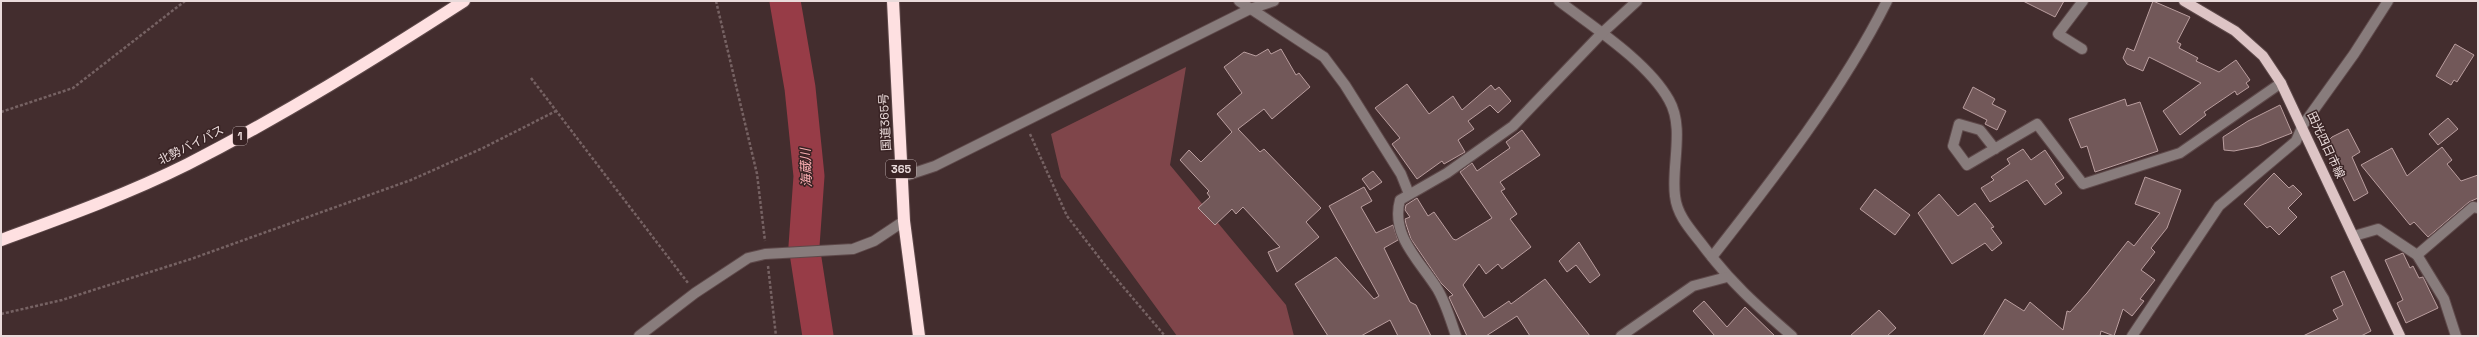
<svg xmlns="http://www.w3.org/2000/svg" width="2479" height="337" font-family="'Space Grotesk','Noto Sans JP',sans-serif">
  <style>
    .green { fill: #7f454a }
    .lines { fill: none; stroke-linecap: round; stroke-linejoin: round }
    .river { stroke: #973c47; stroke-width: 31 }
    .building { fill: #725859; stroke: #ba9e9f }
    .minor-casing { stroke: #5e494a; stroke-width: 12 }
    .major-casing { stroke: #5e494a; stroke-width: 12 }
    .highway-casing { stroke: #5e494a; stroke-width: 14 }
    .path { stroke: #766263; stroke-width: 2.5; stroke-dasharray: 3 2; stroke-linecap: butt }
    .minor { stroke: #887c7c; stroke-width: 10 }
    .major { stroke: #ddc4c5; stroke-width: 10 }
    .highway { stroke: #fee0e1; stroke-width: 12 }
    .labels { text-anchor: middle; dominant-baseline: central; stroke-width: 3; stroke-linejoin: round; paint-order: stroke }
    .shield { fill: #392324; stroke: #b5a4a4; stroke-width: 1 }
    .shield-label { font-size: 11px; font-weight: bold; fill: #eadbdb }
    .street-label { font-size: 12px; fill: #eadbdb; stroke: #392324 }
    .water-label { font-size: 13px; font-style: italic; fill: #fdafb3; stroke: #392324 }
  </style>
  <rect width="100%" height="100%" fill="#432d2e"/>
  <polygon class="green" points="1186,67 1170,165 1286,305 1294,336 1177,336 1061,177 1051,134"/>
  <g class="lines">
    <polyline class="river" points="785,1 800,88 809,176 804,246 818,336"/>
  </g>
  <g class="building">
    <polygon points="2023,1 2064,1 2055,17"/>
    <polygon points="2153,1 2190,17 2177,42 2181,44 2179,48 2198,58 2196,61 2219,72 2236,60 2250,80 2246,83 2249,87 2237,95 2235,91 2204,112 2206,115 2180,135 2163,111 2201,83 2149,57 2143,71 2127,64 2123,58 2127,48 2134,51"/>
    <polygon points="2455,44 2474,55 2457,82 2454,80 2451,85 2436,76"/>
    <polygon points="1268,49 1271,54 1281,49 1296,75 1299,73 1310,87 1272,119 1264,109 1238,129 1260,152 1264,149 1321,208 1306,222 1319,237 1277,272 1268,252 1280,247 1243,207 1236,214 1232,209 1215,225 1198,208 1210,197 1207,193 1209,191 1180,160 1189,150 1201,162 1232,132 1217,114 1242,93 1224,67 1244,52 1256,56"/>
    <polygon points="1407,84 1429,114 1453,96 1462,110 1491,85 1495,90 1499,87 1511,101 1498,113 1490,105 1468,121 1474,129 1458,140 1465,152 1444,164 1442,161 1417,179 1392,144 1400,138 1375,108"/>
    <polygon points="1973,87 1995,99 1992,104 2006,111 1997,130 1985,124 1987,120 1963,108"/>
    <polygon points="2125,99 2127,106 2140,102 2158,151 2095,172 2087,146 2081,148 2069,119"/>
    <polygon points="2280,105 2292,133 2259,146 2234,151 2224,150 2223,137 2248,121"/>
    <polygon points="2448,118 2458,129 2438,145 2429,134"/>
    <polygon points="2348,129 2360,152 2352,157 2368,193 2354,201 2326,143 2332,137"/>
    <polygon points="1522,130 1540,155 1500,182 1505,189 1501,191 1517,214 1510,219 1531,247 1502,269 1498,264 1486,274 1479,264 1463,285 1484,318 1509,301 1511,304 1545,279 1590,336 1530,336 1517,316 1486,336 1467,336 1449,297 1453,295 1441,283 1411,239 1406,224 1405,219 1410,217 1405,210 1406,205 1417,198 1428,216 1434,212 1453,239 1456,240 1492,218 1460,172 1472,163 1477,171 1510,148 1506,142"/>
    <polygon points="2442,147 2452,160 2447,164 2461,181 2478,175 2478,198 2469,202 2428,237 2414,222 2410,225 2361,165 2392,148 2407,176"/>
    <polygon points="2023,149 2031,160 2045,150 2064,178 2055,184 2062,193 2045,205 2027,180 1990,202 1981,188 1994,180 1991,177 2010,164 2007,159"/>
    <polygon points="1373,171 1382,182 1370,190 1362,179"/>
    <polygon points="2274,173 2289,188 2293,185 2302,194 2288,208 2297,217 2279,235 2270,226 2267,228 2244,204"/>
    <polygon points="2145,177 2181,190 2167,228 2151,248 2155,252 2141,270 2155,280 2140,299 2144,301 2132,316 2123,309 2114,336 2101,331 2100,336 1983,336 2005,299 2024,311 2030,302 2063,330 2067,311 2070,312 2087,293 2128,241 2134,246 2160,213 2135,204"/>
    <polygon points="1364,187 1372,201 1361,207 1376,233 1393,225 1398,240 1384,248 1410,302 1416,305 1431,336 1398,336 1390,320 1361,336 1328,336 1295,284 1336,257 1374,299 1379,296 1329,206"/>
    <polygon points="1875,189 1910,215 1895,235 1860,209"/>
    <polygon points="1939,194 1958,216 1975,203 1994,227 1991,228 2002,243 1992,251 1985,243 1952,264 1918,213"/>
    <polygon points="1579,242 1600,275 1590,283 1576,265 1567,272 1559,261"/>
    <polygon points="2403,253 2410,268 2413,266 2419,278 2423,277 2438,308 2406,323 2397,303 2403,300 2385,260"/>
    <polygon points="2344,271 2371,331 2361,336 2303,336 2338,319 2333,310 2343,305 2331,277"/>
    <polygon points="1704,301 1727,327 1745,307 1775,336 1715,336 1693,311"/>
    <polygon points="1879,310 1896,328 1887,336 1850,336"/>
  </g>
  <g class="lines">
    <g class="minor-casing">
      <g id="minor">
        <polyline points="1239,1 1324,57 1345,85 1401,174 1409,194"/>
        <path d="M1559,1C1593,27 1648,62 1669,100C1685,128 1671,166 1675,196C1677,215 1690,229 1701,243C1730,282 1756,305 1792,336"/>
        <polyline points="2082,49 2058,34 2083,1"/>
        <polyline points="1995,149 1980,130 1959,124 1953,146 1967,165 2037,124 2083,184 2180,153 2281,83"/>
        <polyline points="902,177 935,166 1250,9 1274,1"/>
        <polyline points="2354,236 2378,229 2417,255 2444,299 2456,336"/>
        <polyline points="2417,255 2473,207 2478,208"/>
        <path d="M1712,257C1774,178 1842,91 1887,1"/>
        <polyline points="639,336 695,293 748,258 765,254 853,249 874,241 904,221"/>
        <path d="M1456,336C1451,321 1446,304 1438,290C1421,262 1390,236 1400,200L1447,173L1513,126L1601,34L1637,1"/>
        <polyline points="1621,336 1693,286 1727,277"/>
        <polyline points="2132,336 2219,206 2296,141 2303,125 2354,54 2388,1"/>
      </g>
    </g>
    <g class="major-casing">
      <polyline id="major" points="2184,1 2235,31 2263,56 2281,83 2400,336"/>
    </g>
    <g class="highway-casing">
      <g id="highway">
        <polyline points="893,1 904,221 919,336"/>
        <path d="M1,240C64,217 128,194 188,164C284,115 374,59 464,1"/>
      </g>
    </g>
    <g class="path">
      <polyline points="716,1 757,174 765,241"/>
      <polyline points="531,78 688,283"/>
      <polyline points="1,112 73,88 185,1"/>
      <polyline points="1030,134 1067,216 1108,269 1165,336"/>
      <polyline points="768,266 776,336"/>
      <polyline points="1,314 62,300 191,259 411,180 483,148 556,111"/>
    </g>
    <use href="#minor" class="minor"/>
    <use href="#major" class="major"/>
    <use href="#highway" class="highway"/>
  </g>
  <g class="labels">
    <g class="shield">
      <rect x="233" y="127" width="14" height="18" rx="3"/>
      <rect x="886" y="160" width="30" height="18" rx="3"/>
    </g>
    <g class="shield-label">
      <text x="240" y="136">1</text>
      <text x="901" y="169">365</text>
    </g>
    <g class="street-label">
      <text transform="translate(885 122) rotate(-93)">国道365号</text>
      <text transform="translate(191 145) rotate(-27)">北勢バイパス</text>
      <text transform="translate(2326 145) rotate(65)">田光四日市線</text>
    </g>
    <g class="water-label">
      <text transform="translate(806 168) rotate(-92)">海蔵川</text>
    </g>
  </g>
  <rect width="2479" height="337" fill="none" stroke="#eadbdb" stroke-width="4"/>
</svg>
